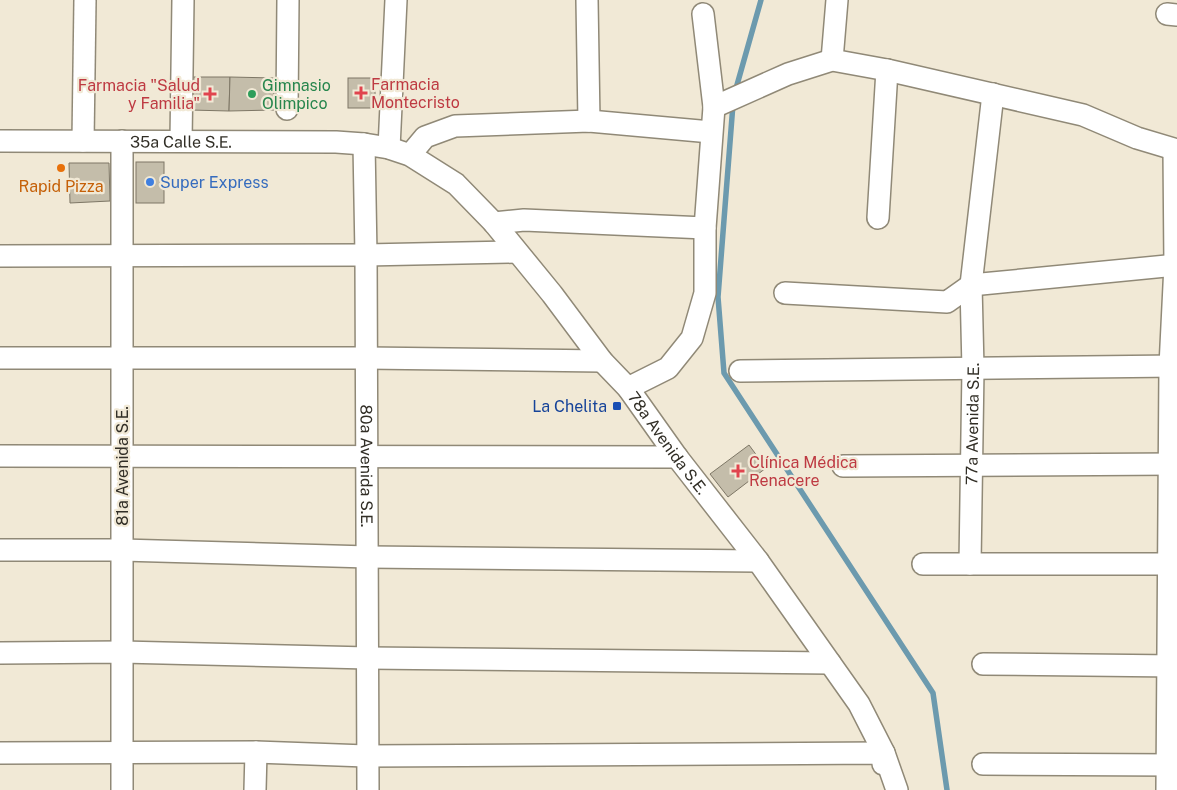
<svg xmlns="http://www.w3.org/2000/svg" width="1177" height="790" font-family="'Public Sans',sans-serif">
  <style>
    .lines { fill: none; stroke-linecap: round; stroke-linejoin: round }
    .stream { stroke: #6c9aae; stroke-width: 5.5 }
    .building { fill: #c4bdaa; stroke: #7e7766 }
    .minor-casing { stroke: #908977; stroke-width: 24 }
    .minor { stroke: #fff; stroke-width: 21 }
    .health-dot { fill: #e0444e; stroke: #f1e9d6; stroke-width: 2 }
    .leisure-dot { fill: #2e9e5b; stroke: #f1e9d6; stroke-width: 2 }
    .food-dot { fill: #e8710a; stroke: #f1e9d6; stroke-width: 2 }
    .shop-dot { fill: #3f7fe0; stroke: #f1e9d6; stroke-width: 2 }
    .transit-dot { fill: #1a4fb4; stroke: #f1e9d6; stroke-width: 2 }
    .labels { text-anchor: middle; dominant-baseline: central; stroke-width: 4.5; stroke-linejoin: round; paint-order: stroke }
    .health-label { font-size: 16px; fill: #be3a42; stroke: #f1e9d6; text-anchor: start }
    .leisure-label { font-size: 16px; fill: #27864d; stroke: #f1e9d6; text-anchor: start }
    .street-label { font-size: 16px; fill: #312e26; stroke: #f1e9d6 }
    .shop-label { font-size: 16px; fill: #366cbe; stroke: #f1e9d6; text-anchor: start }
    .food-label { font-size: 16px; fill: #c56008; stroke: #f1e9d6 }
    .transit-label { font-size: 16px; fill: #164399; stroke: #f1e9d6; text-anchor: end }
  </style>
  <rect width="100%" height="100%" fill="#f1e9d6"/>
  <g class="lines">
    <g class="stream">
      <polyline points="735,92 761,0"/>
      <polyline points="733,104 718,297 724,373 933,693 947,790"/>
    </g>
  </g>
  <g class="building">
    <polygon points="191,77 230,77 229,111 190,110"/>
    <polygon points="230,77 274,78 274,110 229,111"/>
    <rect x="348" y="78" width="27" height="30"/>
    <rect x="136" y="162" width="28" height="41"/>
    <polygon points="69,163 109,163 110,201 70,203"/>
    <polygon points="749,445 766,468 728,497 710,474"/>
  </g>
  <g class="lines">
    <g class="minor-casing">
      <g id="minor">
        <polyline points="587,0 589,121"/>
        <polyline points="1167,14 1177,15"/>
        <polyline points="832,60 837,0"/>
        <polyline points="714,107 788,74 832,60 887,70 1083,115 1137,138 1177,150"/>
        <polyline points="287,109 288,0"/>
        <path id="s1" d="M0,141L336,142L364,144L389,148L410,155L456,184L494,223L552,294L602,361L628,388L677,457L758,561L859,704L884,753L897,790"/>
        <polyline points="83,141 85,0"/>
        <polyline points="181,141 183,0"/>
        <path id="s2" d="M364,144L366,255L368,790"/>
        <polyline points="389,148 396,0"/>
        <polyline points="410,155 425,137 455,126 589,121 711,132"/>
        <polyline points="878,218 887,70"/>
        <polyline points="494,223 524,220 705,228"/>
        <polyline points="0,256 366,255 516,252"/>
        <polyline points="785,293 947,302 971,285 1177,265"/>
        <polyline points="0,358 366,358 602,361"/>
        <polyline points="740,371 1177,366"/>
        <polyline points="628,388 668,368 692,338 705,293 705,228 714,107 703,14"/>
        <polyline points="0,456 677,457"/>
        <polyline points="843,466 1177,464"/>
        <polyline points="0,550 122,550 368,557 758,561"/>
        <polyline points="923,564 1177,564"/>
        <path id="s3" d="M970,564L973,369L971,285L993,94"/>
        <polyline points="0,653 122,652 368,658 830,663"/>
        <polyline points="983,664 1177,666"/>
        <polyline points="0,753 256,752 366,756 884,753 883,764"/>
        <polyline points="983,764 1177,765"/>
        <polyline points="122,790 122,141"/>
        <polyline points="255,790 256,752"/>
        <polyline points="1167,790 1170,366 1175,265 1174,150"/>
      </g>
    </g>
    <use href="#minor" class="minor"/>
  </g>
  <g class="health-dot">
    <path d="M358.5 85.5h5v5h5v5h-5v5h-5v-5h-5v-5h5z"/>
    <path d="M207.5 86.5h5v5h5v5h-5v5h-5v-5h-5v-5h5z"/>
    <path d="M735.5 463.5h5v5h5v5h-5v5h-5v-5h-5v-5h5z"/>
  </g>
  <circle class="leisure-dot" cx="252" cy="94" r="5"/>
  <circle class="food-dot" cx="61" cy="168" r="5"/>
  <circle class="shop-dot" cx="150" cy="182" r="5"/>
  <rect class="transit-dot" x="612" y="401" width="10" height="10" rx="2.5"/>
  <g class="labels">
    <g class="health-label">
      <text x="371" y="84">Farmacia<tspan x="371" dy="18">Montecristo</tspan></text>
      <text x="200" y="85" text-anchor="end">Farmacia "Salud<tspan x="200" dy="18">y Familia"</tspan></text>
      <text x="749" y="462">Clínica Médica<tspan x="749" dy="18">Renacere</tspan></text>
    </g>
    <g class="leisure-label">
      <text x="262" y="85">Gimnasio<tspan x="262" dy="18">Olimpico</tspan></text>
    </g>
    <g class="street-label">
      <text stroke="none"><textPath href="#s1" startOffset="181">35a Calle S.E.</textPath></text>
      <text stroke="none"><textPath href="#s3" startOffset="140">77a Avenida S.E.</textPath></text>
      <text stroke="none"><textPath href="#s1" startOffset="801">78a Avenida S.E.</textPath></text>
      <text transform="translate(122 466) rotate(-90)">81a Avenida S.E.</text>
      <text stroke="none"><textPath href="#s2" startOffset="322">80a Avenida S.E.</textPath></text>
    </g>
    <g class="shop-label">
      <text x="160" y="182">Super Express</text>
    </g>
    <g class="food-label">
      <text x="61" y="186">Rapid Pizza</text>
    </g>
    <g class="transit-label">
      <text x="607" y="406">La Chelita</text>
    </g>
  </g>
</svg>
